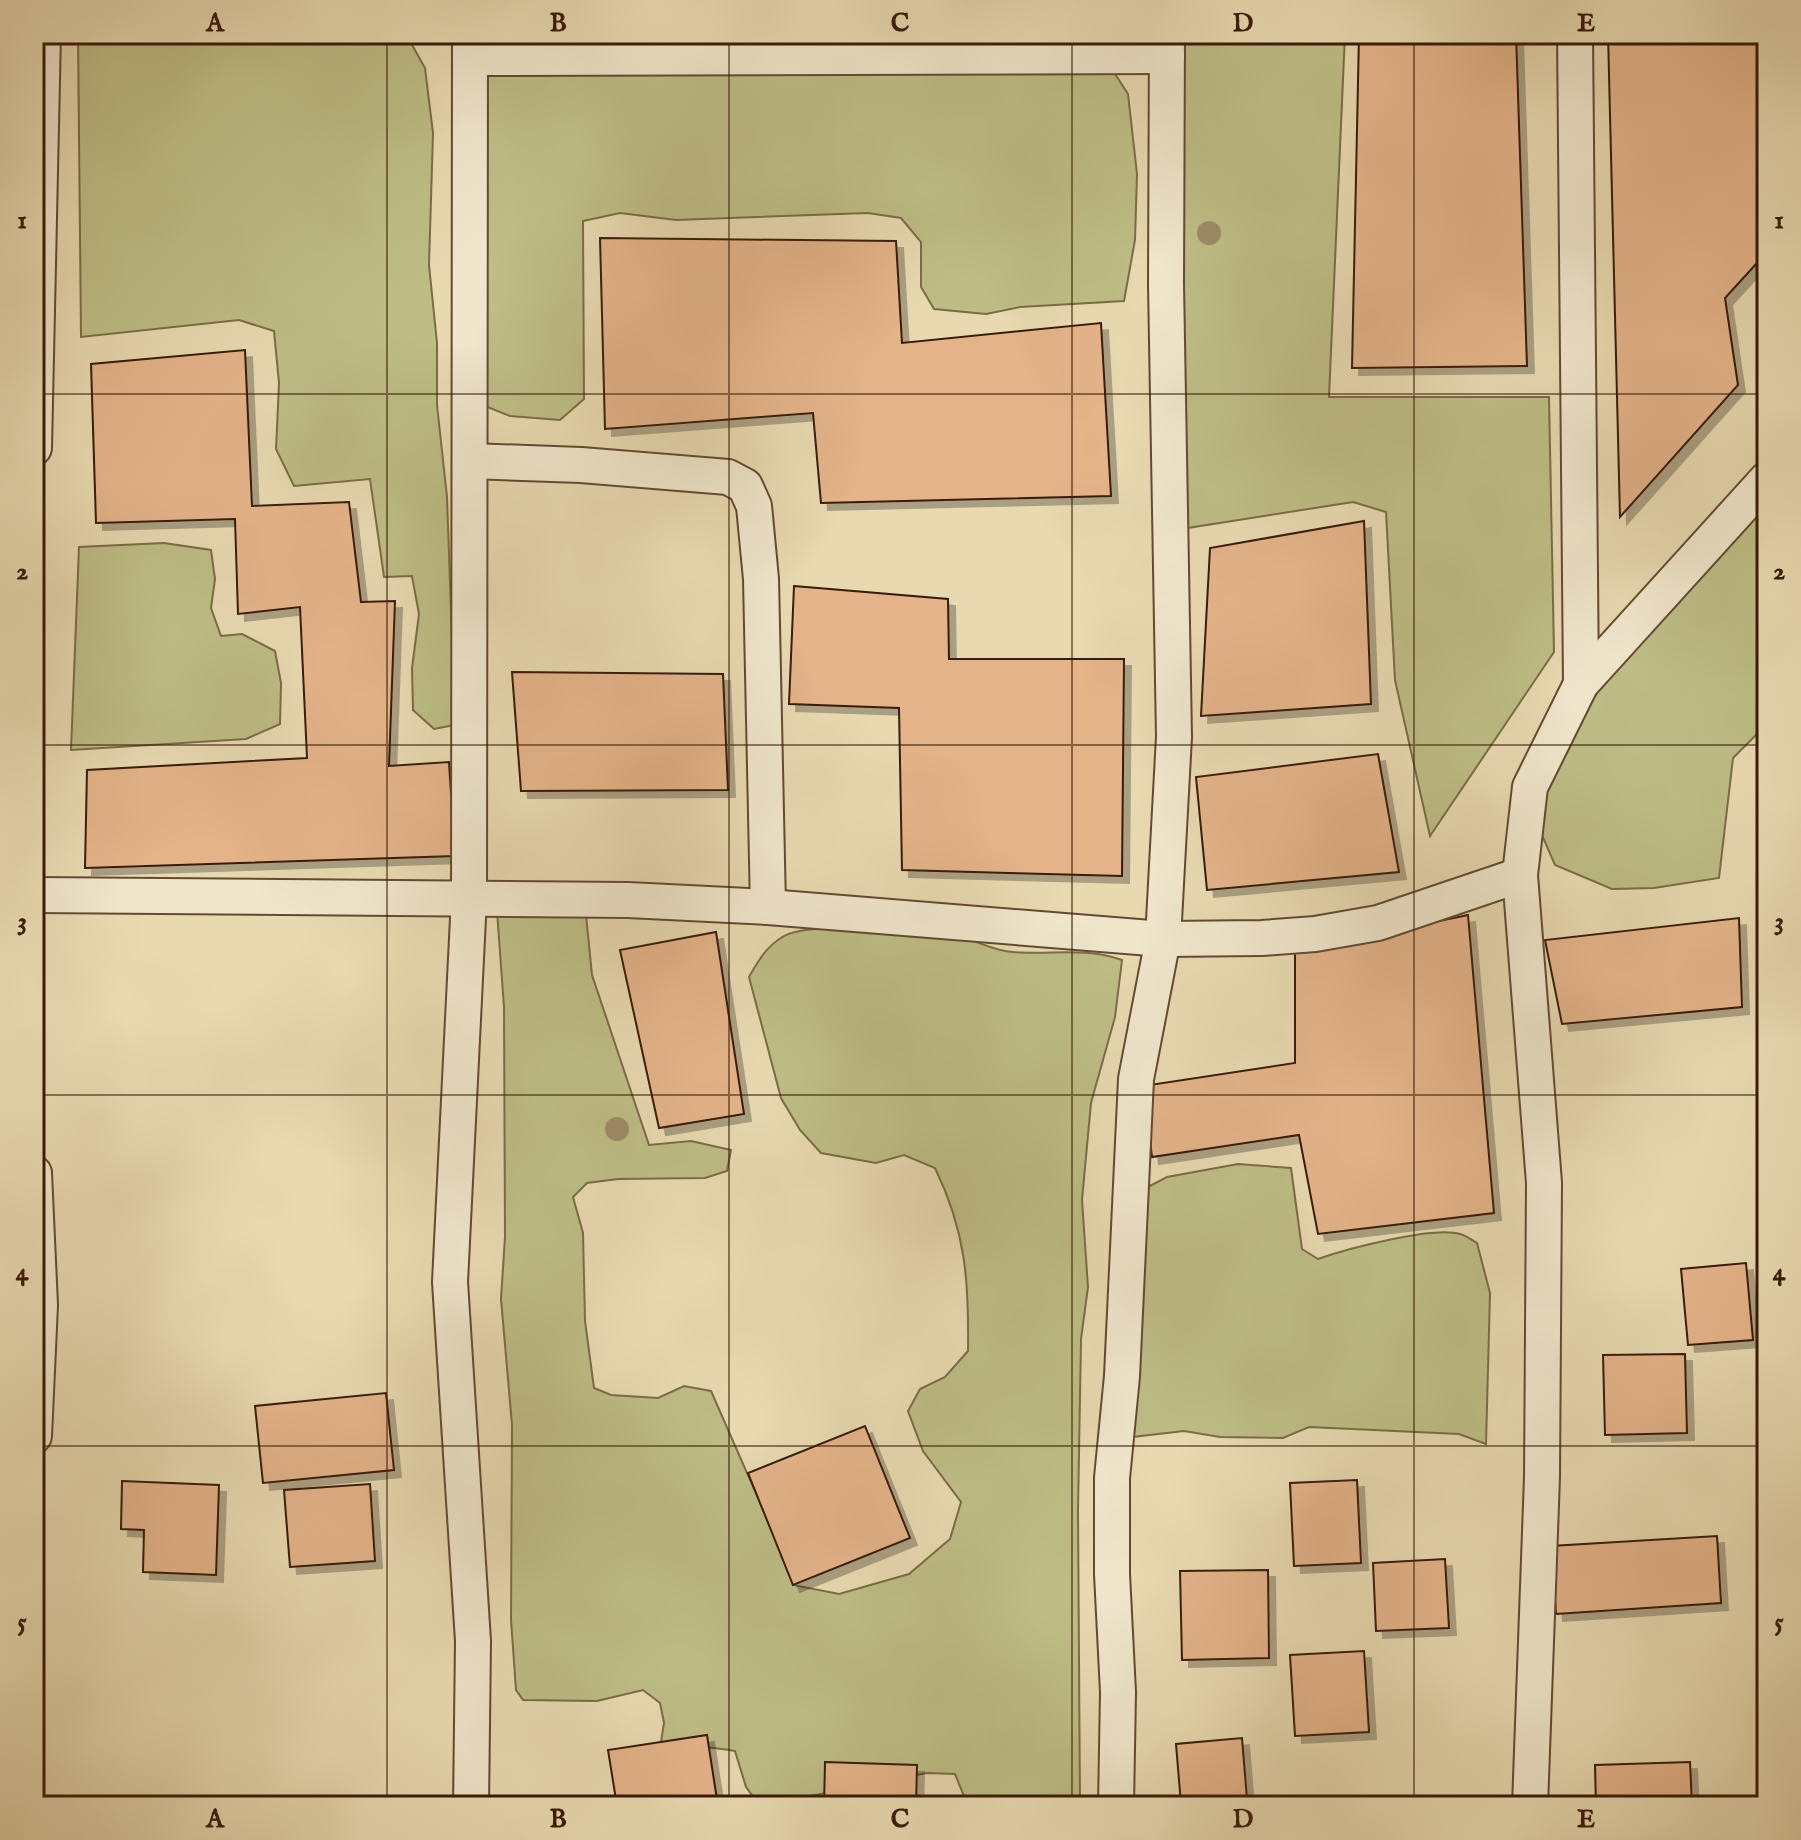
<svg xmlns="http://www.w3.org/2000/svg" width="1801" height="1840" font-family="'IM FELL English',serif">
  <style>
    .green { fill: #bebd86; stroke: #7b6c47; stroke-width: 2 }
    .building { fill: #e4b38a; stroke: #381b08; stroke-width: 2; filter: url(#shadow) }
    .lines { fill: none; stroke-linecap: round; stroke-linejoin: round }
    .street-casing { stroke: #644a32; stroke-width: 38 }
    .street { stroke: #f0e6cc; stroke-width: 34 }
    .tree { fill: #9d8b69 }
    .grid { fill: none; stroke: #381b08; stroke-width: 2; stroke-opacity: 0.55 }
    .neatline { fill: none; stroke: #381b08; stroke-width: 3 }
    .grid-label { font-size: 26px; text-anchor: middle; font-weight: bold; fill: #381b08 }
  </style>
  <defs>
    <filter id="shadow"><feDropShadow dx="7" dy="7" stdDeviation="0" flood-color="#0004"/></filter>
  </defs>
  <rect width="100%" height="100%" fill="#e8d9b1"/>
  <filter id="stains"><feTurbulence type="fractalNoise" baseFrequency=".0025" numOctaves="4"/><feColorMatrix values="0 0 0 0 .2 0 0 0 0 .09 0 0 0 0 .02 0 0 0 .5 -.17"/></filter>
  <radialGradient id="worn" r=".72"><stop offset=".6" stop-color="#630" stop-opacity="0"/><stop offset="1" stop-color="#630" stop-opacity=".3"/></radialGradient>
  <g class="green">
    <polygon points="78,34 155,34 161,38 198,34 406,34 425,68 433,133 429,265 437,343 437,405 447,497 455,725 434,729 413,710 412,668 419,614 412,576 384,577 370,479 294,486 276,449 279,383 274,331 239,320 81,337"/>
    <polygon points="693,34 977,34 985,48 1092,38 1128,94 1137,174 1135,240 1124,301 1020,307 986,314 934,309 921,287 921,242 901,218 868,213 676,220 620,213 583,221 584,399 560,420 510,416 485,406 476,84 511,57 689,42"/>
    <polygon points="1180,34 1345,34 1329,397 1549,397 1554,652 1430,836 1395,680 1386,512 1353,502 1181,529"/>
    <polygon points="1767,483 1767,724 1733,758 1719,878 1654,888 1612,889 1555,865 1531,810 1551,745"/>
    <polygon points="164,543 211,550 215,579 211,608 221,636 242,634 275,651 281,683 280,724 246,739 71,750 79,547"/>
    <path d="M585,905L592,975L649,1145L691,1141L731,1150L727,1171L705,1178L618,1179L587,1183L573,1197L583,1233L585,1321L594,1388L611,1395L658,1398L684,1386L711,1391L783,1555L793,1585L839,1594L909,1574L950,1539L961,1502L923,1451L908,1411L920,1389L945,1377L968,1351C969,1281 966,1232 935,1168L904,1155L876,1163L821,1153L800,1130L781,1098L749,977C759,959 767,946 784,936C811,921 921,930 955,936C975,939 992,951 1013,952C1052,955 1085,947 1122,960L1115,1017L1091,1103L1082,1200L1088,1287L1081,1339L1078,1510L1080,1806H968L955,1774L927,1773L760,1806L746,1787L735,1751C710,1746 687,1747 661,1742L664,1723L660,1703L643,1690L597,1701L523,1700L516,1690L511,1620L512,1425L501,1299L505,1237L504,1007L497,911Z"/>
    <path d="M1238,1164L1291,1168L1302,1249L1318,1259C1346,1249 1433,1226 1460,1234C1465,1235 1472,1240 1477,1243L1490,1293L1486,1444L1459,1434L1309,1427L1283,1438L1220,1437L1184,1431L1123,1438L1148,1187L1167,1177Z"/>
  </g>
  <g class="building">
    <polygon points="1359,34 1516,34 1527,366 1352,368"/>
    <polygon points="1608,34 1767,34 1767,252 1725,298 1738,385 1620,517"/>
    <polygon points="600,238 896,241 902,343 1101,323 1111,496 821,503 813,413 605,429"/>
    <polygon points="245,350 252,506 349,502 361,602 395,601 389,766 449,762 455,856 85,868 87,770 307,758 300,607 238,614 235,519 96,523 91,364"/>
    <polygon points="1364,521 1371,704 1201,716 1210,548"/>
    <polygon points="794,586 948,599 949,659 1124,659 1122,876 902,870 899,708 789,704"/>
    <polygon points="512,672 723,674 728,790 521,791"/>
    <polygon points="1378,754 1399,872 1207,890 1196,777"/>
    <polygon points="1468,915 1494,1213 1318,1234 1299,1135 1152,1157 1143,1086 1295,1063 1295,951"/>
    <polygon points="1739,918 1742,1007 1562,1024 1545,940"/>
    <polygon points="716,932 744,1114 659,1128 620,950"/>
    <polygon points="1746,1263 1753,1340 1688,1345 1681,1269"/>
    <polygon points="1685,1354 1687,1433 1605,1435 1603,1355"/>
    <polygon points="386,1393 394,1470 263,1483 255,1406"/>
    <polygon points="865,1426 910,1538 793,1585 748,1473"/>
    <polygon points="1357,1480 1361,1563 1294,1566 1290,1483"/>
    <polygon points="122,1481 219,1485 216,1575 143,1572 144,1530 121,1529"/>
    <polygon points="370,1484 375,1561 290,1567 284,1490"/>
    <polygon points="1717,1536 1721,1603 1556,1614 1551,1546"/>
    <polygon points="1445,1559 1449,1628 1376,1631 1373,1563"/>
    <polygon points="1268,1570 1269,1658 1182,1660 1180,1571"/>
    <polygon points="1364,1651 1369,1732 1295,1736 1290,1655"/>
    <polygon points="707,1735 718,1806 617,1806 608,1750"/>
    <polygon points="1242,1738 1247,1799 1181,1804 1176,1744"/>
    <polygon points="825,1762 917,1765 916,1806 824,1806"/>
    <polygon points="1690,1762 1692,1806 1596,1806 1595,1765"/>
    <polygon points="607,1797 608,1806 533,1806"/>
  </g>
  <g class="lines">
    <g class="street-casing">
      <g id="street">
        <polyline points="470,34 469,898 450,1282 473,1641 471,1806"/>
        <polyline points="1575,34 1581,684"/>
        <polyline points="471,58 1167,56"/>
        <polyline points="34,448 43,34"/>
        <polyline points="470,461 581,465 728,477 745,486 754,506 761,579 768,907"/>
        <polyline points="34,895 628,900 768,907 1163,939 1262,938 1315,934 1378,923 1520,875"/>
        <polyline points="34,1173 40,1305 34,1436"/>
        <polyline points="1116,1806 1118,1692 1112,1574 1112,1478 1122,1376 1136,1079 1163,939 1174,737 1166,284 1167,34"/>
        <polyline points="1530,1806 1542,1477 1544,1183 1520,875 1530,787 1581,684 1767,479"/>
      </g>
    </g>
    <use href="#street" class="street"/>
  </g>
  <g class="tree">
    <circle cx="1209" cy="233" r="12"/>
    <circle cx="617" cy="1129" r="12"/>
  </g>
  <path class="grid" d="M387,34V1806M729,34V1806M1072,34V1806M1414,34V1806M34,394H1767M34,745H1767M34,1095H1767M34,1446H1767"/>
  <rect width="1801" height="1840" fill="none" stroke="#e8d9b1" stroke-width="88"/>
  <rect x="44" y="44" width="1713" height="1752" class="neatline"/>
  <g class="grid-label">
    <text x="215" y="31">A</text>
    <text x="558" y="31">B</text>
    <text x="900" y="31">C</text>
    <text x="1243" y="31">D</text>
    <text x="1586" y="31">E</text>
    <text x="22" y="228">1</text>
    <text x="1779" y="228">1</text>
    <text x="22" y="579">2</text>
    <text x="1779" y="579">2</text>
    <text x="22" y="929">3</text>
    <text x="1779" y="929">3</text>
    <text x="22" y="1280">4</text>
    <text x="1779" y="1280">4</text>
    <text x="22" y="1630">5</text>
    <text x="1779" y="1630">5</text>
    <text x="215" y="1827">A</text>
    <text x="558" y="1827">B</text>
    <text x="900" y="1827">C</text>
    <text x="1243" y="1827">D</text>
    <text x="1586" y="1827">E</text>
  </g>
  <rect width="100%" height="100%" filter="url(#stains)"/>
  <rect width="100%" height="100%" fill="url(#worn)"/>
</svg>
